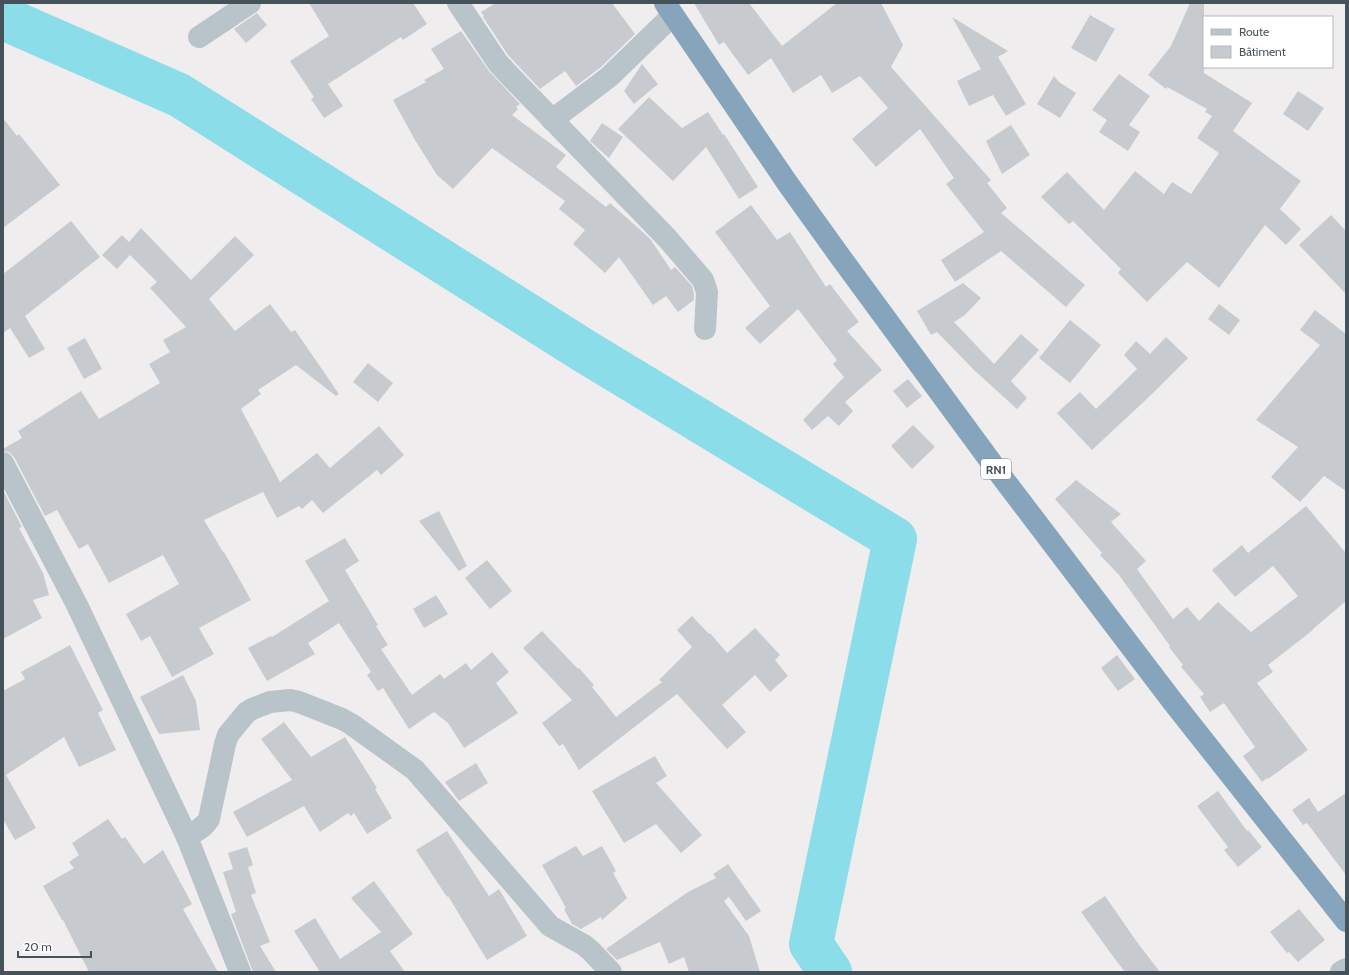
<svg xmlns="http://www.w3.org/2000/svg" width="1349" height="975" font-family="Cabin,sans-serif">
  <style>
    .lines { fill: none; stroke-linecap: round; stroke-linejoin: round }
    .river { stroke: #8bdde9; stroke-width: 44 }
    .building { fill: #c7cbd0 }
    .minor { stroke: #b9c3ca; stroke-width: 22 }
    .highway { stroke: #86a4bb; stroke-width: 22 }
    .labels { text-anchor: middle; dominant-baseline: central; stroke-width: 3; stroke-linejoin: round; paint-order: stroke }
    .shield { fill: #fff; stroke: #7e868c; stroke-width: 1 }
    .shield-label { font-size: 12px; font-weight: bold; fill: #46525a }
  </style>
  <rect width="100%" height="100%" fill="#f0edee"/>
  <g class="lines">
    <polyline class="river" points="3,18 179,95 586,352 895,539 811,944 830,972"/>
  </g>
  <g class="building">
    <polygon points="309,3 413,3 427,24 403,40 401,37 328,84 343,106 324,118 311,99 314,97 290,61 329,36"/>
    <polygon points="496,3 612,3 635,34 601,67 576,86 565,71 540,89 508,55 483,17 484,16 481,12"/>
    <polygon points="694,3 749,3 782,46 837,3 881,3 903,45 891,67 991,180 987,183 1007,208 1001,213 1085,285 1066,307 1001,251 955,282 941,260 984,232 946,184 954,178 920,129 876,167 852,139 888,108 860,76 832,93 821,75 793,93 771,58 748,75 724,42 719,45"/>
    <polygon points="1190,3 1204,3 1204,73 1252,103 1233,131 1301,181 1280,209 1301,229 1286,245 1265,225 1219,288 1187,262 1147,302 1118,273 1121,269 1073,221 1069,224 1041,197 1067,172 1104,210 1135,171 1164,194 1172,182 1191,194 1219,153 1197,138 1212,116 1205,112 1207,109 1167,87 1166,89 1148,75 1171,46"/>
    <polygon points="257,13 267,25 246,43 234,29"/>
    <polygon points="1090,15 1115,29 1096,62 1071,48"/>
    <polygon points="952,17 1008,51 998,57 1026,104 1006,116 993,95 969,106 957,81 981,69"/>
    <polygon points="461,31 489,71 520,104 516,107 518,109 512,115 566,155 556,167 606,207 610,203 646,235 651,240 671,270 675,267 692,286 694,294 694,300 678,312 666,296 653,305 619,257 605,273 573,244 585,230 559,209 565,201 492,148 453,189 437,175 415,140 393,100 426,82 424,80 444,69 431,49"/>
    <polygon points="642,64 658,84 634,104 624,91"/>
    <polygon points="1119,74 1150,96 1129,125 1140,132 1128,151 1099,132 1107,120 1092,110"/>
    <polygon points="1054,76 1059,82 1076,93 1060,118 1037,104"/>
    <polygon points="1298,91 1324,108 1308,131 1283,114"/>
    <polygon points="649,97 682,128 708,112 723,135 724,134 758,187 739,199 706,147 673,181 618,129"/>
    <polygon points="3,118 17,136 19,134 60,185 3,228"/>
    <polygon points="602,123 623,137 609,158 590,141"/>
    <polygon points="1011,125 1030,155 1002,174 986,141"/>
    <polygon points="751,205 777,240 790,232 826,287 830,284 859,322 847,331 882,370 845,402 853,411 839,426 828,416 812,430 803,420 844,377 833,364 837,360 798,309 760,344 745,328 770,306 715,232"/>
    <polygon points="1331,215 1346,231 1346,294 1299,245"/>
    <polygon points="71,221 100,257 25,316 45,349 29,358 10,328 3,333 3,274"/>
    <polygon points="141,228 191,280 235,236 254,255 209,299 235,331 270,304 291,332 295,330 339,394 336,396 296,365 258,390 261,394 241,409 280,482 317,453 330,468 379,426 404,455 381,475 377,470 323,513 312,500 302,509 299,506 277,518 263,492 204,520 223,552 224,552 251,600 199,628 214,654 172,677 150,636 141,641 126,614 179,584 163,555 109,583 88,544 79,549 57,510 45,516 14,457 9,452 3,451 3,449 22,438 18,431 81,391 99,419 160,383 149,364 170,352 163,340 186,327 150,288 157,282 130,255 117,269 102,255 122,235 129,242"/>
    <polygon points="963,283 981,298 965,315 954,322 994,364 1021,334 1039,350 1011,381 1027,398 1017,409 974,370 937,332 931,335 917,311"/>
    <polygon points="1219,304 1240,320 1229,335 1208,319"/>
    <polygon points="1315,310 1346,334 1346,491 1324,476 1300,502 1271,477 1298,447 1256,420 1320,345 1300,330"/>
    <polygon points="1070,320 1101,345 1070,383 1039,358"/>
    <polygon points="1166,337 1188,358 1152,394 1092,450 1057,413 1080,392 1096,409 1137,369 1124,355 1136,341 1150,354"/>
    <polygon points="85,338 102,369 84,379 67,348"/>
    <polygon points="368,363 393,383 378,402 353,382"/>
    <polygon points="908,379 922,396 907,408 893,391"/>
    <polygon points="913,425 935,447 912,469 891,446"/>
    <polygon points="1076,480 1121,514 1111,522 1146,561 1137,569 1173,619 1187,607 1199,621 1218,602 1251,632 1298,596 1273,566 1235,597 1212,570 1242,545 1248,553 1306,506 1346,553 1346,601 1313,629 1313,630 1268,665 1273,672 1257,683 1308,750 1268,779 1267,778 1262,782 1243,756 1255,747 1224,703 1210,712 1200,697 1204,694 1181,667 1183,665 1169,647 1170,646 1119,575 1100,555 1102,553 1055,499"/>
    <polygon points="3,490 22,527 19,528 43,573 49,595 33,600 42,618 3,639"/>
    <polygon points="439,511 467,566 459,571 419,521"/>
    <polygon points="345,538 359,561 345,570 378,625 376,626 388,645 381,649 412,695 440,674 444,679 466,663 471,670 492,652 509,672 496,683 518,713 464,748 448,723 434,712 409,729 383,688 378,691 367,675 371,672 339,623 308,643 315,654 267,681 248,648 271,636 272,637 329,601 305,561"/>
    <polygon points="487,560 512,591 490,609 465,578"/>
    <polygon points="436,595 448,614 424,628 413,609"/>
    <polygon points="692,616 709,634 710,633 727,653 755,628 780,655 775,660 788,676 770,692 755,675 722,705 746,732 727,749 677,694 579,770 563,744 559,746 542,723 572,700 523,648 542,631 578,669 579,668 594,685 592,687 616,717 662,682 659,680 692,647 677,630"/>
    <polygon points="70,645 103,710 98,713 116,750 79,767 64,737 6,775 36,828 15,840 3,819 3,691 25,679 21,672"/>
    <polygon points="1117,655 1135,679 1118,691 1101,668"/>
    <polygon points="183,675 196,701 200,730 159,734 140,697"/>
    <polygon points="284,722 311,757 345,737 377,788 375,789 392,818 367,834 354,813 351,816 348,813 320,832 304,806 247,837 233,812 292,780 261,739"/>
    <polygon points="655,756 667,776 656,783 702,835 681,853 656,824 624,843 592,791"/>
    <polygon points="476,763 488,783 459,801 445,782"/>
    <polygon points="1218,791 1247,831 1248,830 1262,847 1238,867 1224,850 1228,847 1197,806"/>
    <polygon points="1346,793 1346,875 1307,823 1303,825 1292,810 1309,798 1318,812"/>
    <polygon points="108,819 122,839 125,837 144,864 163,850 192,904 183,909 218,972 89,972 63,920 62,920 43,886 74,868 69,862 79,855 72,843"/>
    <polygon points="447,831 489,896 499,889 527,936 487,960 448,896 447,897 416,850"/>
    <polygon points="576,846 583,856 602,846 616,871 613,873 627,898 602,920 601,917 581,929 572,924 564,909 566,908 542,865"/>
    <polygon points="247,847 253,865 248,867 256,893 251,895 270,942 260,946 276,972 253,972 231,914 236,912 223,872 233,869 228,853"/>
    <polygon points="728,864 761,911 746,921 729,897 724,901 749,936 760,972 689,972 684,957 669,964 660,942 617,960 606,949 688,892 716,878 713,874"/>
    <polygon points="374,881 413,934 390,951 405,972 320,972 294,931 315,918 340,959 381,932 351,898"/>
    <polygon points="1105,896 1137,942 1160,972 1125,972 1112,955 1081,912"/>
    <polygon points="1299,909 1325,940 1298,962 1289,952 1287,953 1270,932"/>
  </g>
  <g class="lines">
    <g class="minor">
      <polyline points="458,3 498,63 511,77 667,238 703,280 707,292 705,329"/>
      <polyline points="199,37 250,3"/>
      <polyline points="552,120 609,77 673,15"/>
      <polyline points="3,463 77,605 187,837 240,972"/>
      <path d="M187,837C195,831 204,828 209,819L225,744L228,735L246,713L252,709L270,702L290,700L299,702L342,719L351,724L415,770L550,926L584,945L591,951L611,972"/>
      <polyline points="1341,972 1346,969"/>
    </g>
    <polyline class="highway" points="665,3 788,184 839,255 1002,477 1173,702 1346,921"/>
  </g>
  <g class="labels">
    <rect class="shield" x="981" y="459" width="30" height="20" rx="3"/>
    <g class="shield-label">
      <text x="996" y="469">RN1</text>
    </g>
  </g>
  <rect width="1349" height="975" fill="none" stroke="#46525a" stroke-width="8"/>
  <rect x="1203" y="16" width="130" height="52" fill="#ffffff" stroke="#b5babd"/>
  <rect x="1211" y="29" width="20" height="6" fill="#b9c3ca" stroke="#b5babd"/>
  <text x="1239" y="36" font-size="12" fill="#46525a">Route</text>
  <rect x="1211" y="46" width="20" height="12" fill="#c7cbd0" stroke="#b5babd"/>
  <text x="1239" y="56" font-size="12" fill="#46525a">Bâtiment</text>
  <path d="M18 951v6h73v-6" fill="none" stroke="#46525a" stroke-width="2"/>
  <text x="24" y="951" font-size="12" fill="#46525a" stroke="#ffffff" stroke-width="3" paint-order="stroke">20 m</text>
</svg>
